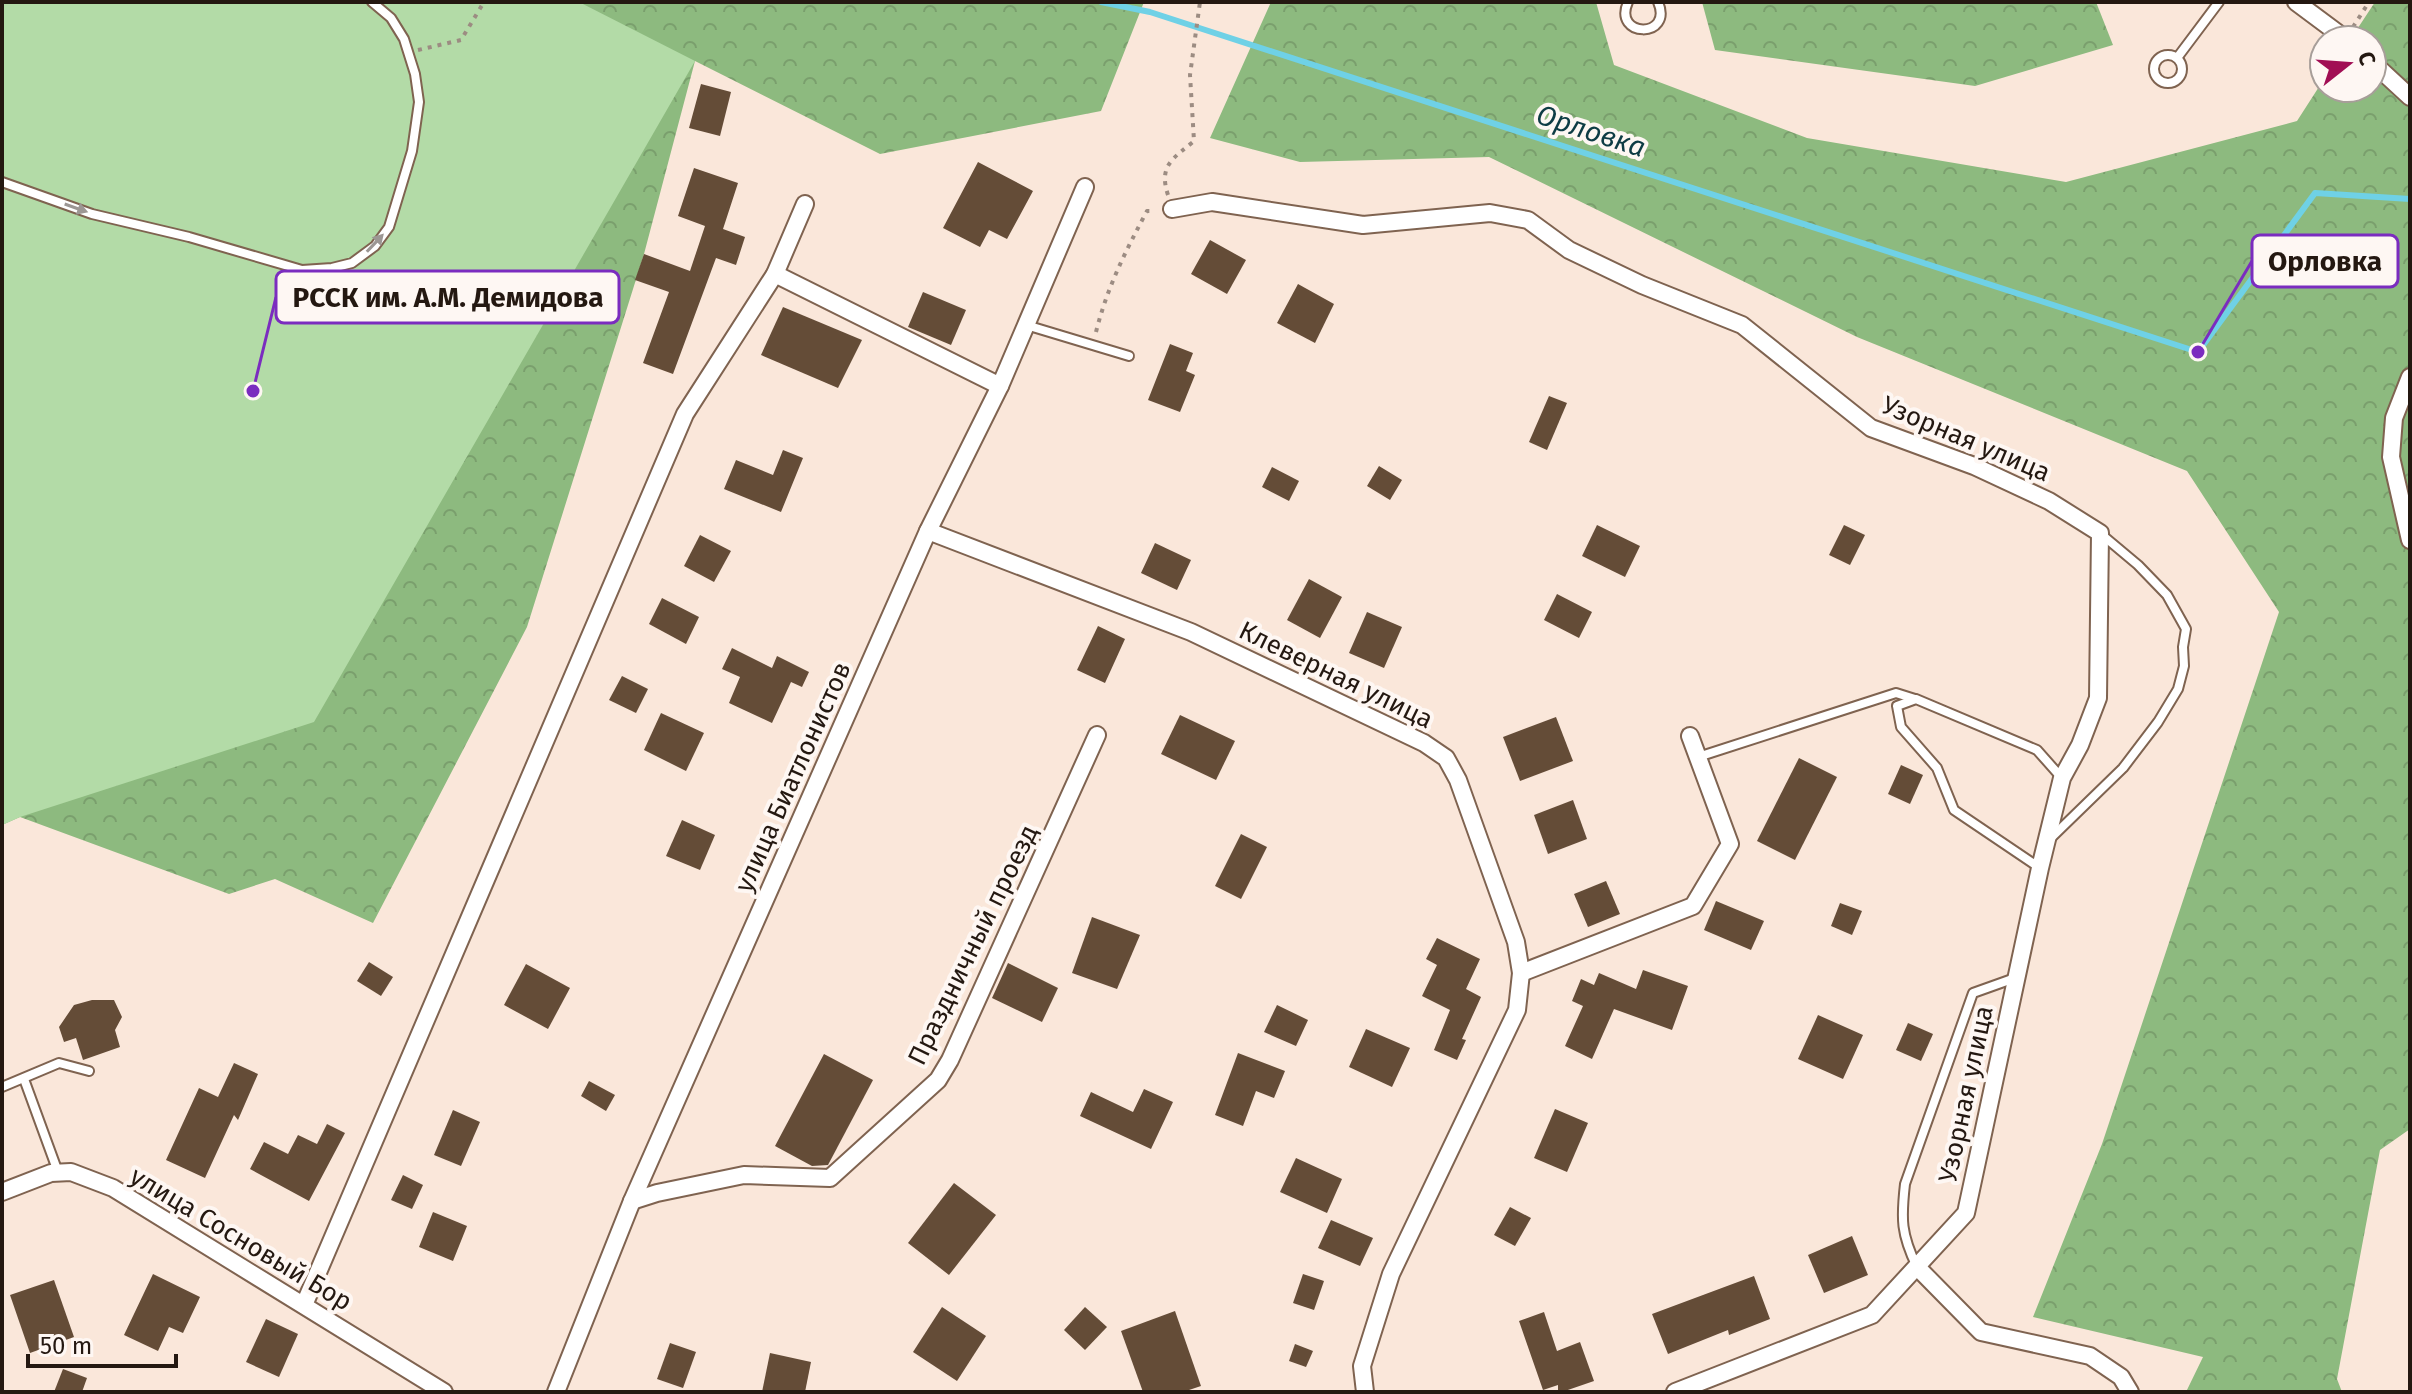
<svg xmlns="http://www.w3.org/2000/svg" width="2412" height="1394" font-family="'Fira Sans',sans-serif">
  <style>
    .forest { fill: url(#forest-crowns) }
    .pitch { fill: #b3dba7 }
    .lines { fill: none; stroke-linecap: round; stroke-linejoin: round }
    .stream { stroke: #6fd1e6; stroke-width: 6 }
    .building { fill: #644c37 }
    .lane-casing { stroke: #7f6350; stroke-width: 12 }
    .street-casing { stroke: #7f6350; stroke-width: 20 }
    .path { stroke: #9c8c82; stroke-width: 4; stroke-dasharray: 4 6; stroke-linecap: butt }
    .lane { stroke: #fff; stroke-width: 8 }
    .street { stroke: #fff; stroke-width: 16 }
    .oneway { fill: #9c9794 }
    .labels { text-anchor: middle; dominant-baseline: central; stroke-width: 8; stroke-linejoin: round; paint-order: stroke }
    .street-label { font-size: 26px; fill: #241811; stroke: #fef7f3 }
    .water-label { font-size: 28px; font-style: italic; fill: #0e3c45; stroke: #fef7f3 }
    .leader { fill: none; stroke: #7b2cbf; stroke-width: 3 }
    .callout-dot { fill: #7b2cbf; stroke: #fef7f3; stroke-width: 3 }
    .callout { fill: #fef7f3; stroke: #7b2cbf; stroke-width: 3 }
    .callout-label { font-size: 28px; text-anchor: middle; font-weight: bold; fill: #241811 }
  </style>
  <defs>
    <pattern id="forest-crowns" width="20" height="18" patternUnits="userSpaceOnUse" patternTransform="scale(2)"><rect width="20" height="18" fill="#8dba7f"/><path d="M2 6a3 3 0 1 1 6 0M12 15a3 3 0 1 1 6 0" fill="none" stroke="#7a9f6d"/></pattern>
  </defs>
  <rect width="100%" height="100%" fill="#fae7da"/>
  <g class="forest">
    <polygon points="2,2 1144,2 1101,111 880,154 695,61 644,254 527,627 373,923 275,879 229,894 20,817 2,825"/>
    <polygon points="1271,2 1596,2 1614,65 1807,138 2066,182 2297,121 2324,79 2324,88 2372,88 2372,40 2350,40 2375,2 2410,2 2410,1129 2380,1150 2337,1379 2342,1392 2186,1392 2203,1357 2033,1317 2102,1144 2279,612 2187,471 1857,337 1489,157 1300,162 1210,138"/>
    <polygon points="1702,2 2096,2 2113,45 1975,86 1715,50"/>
  </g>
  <polygon class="pitch" points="2,2 579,2 695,61 314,722 20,817 2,825"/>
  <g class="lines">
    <polyline class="stream" points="1101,2 1150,12 2198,352 2315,193 2410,199"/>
  </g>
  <g class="building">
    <polygon points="701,84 731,92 720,136 689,128"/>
    <polygon points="978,162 1033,191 1007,239 989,230 980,247 943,228"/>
    <polygon points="694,168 738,183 723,229 745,237 736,265 716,258 673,374 643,363 669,292 635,280 644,254 690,271 705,226 678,216"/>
    <polygon points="1210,240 1246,260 1227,294 1191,274"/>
    <polygon points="1298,284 1334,304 1315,343 1277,323"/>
    <polygon points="923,292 966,310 951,345 908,327"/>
    <polygon points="783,307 862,340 838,388 761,355"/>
    <polygon points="1170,344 1193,353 1186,371 1195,375 1180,412 1148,400"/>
    <polygon points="1549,396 1567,403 1547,450 1529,442"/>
    <polygon points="783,450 803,458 781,512 724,489 736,460 773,475"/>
    <polygon points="1379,466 1402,480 1390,500 1367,486"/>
    <polygon points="1272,467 1299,481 1289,501 1262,487"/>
    <polygon points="1597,525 1640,546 1625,577 1582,556"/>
    <polygon points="1844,525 1865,535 1850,565 1829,555"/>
    <polygon points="700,535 731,551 714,582 684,566"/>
    <polygon points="1155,543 1191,560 1177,590 1141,573"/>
    <polygon points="1309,579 1342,597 1320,638 1287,620"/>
    <polygon points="1557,594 1592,612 1579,638 1544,620"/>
    <polygon points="662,598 699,617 686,644 649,624"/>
    <polygon points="1367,612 1402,627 1384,668 1349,653"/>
    <polygon points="1098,626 1125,639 1105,683 1077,670"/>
    <polygon points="732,648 772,668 777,656 809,672 802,687 791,682 772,723 729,703 740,677 722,669"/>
    <polygon points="622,676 648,689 636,713 609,700"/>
    <polygon points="661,713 704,733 686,771 644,750"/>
    <polygon points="1180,715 1235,741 1216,780 1161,754"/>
    <polygon points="1556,717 1573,761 1520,781 1503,737"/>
    <polygon points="1799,758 1837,777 1795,860 1757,841"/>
    <polygon points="1901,765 1923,775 1910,804 1888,794"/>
    <polygon points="1573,800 1587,839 1548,854 1534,815"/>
    <polygon points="682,820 715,835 700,870 666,856"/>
    <polygon points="1241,834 1267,847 1241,899 1215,886"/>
    <polygon points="1606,881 1620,914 1588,927 1574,894"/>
    <polygon points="1716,901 1764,921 1751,950 1704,930"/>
    <polygon points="1840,903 1862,911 1852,935 1831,926"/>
    <polygon points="1092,917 1140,935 1117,989 1072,973"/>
    <polygon points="1437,938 1480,959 1466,989 1481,997 1462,1039 1466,1040 1457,1060 1434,1050 1450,1010 1422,996 1437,965 1426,959"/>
    <polygon points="369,962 393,977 381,996 357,981"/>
    <polygon points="1008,963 1058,988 1042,1022 992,998"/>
    <polygon points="526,964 570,988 548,1029 504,1005"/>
    <polygon points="1643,970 1688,986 1672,1030 1614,1009 1592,1059 1565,1046 1583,1006 1572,1001 1581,979 1594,985 1599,973 1636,989"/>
    <polygon points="92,1000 114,1000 122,1017 115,1030 120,1047 83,1060 76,1038 64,1042 59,1027 74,1005"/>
    <polygon points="1277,1005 1308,1020 1296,1046 1264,1032"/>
    <polygon points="1818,1015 1863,1035 1843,1079 1798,1059"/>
    <polygon points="1908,1023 1933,1034 1921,1061 1896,1050"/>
    <polygon points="1366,1029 1410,1048 1392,1087 1349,1067"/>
    <polygon points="1238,1053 1285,1071 1274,1098 1256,1091 1243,1126 1215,1115"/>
    <polygon points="824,1054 873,1080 828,1165 812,1166 775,1146"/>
    <polygon points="234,1063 258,1074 238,1120 234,1115 205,1178 166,1160 199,1088 218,1097"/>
    <polygon points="589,1081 615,1095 606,1111 581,1096"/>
    <polygon points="1144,1089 1173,1102 1151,1149 1080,1116 1091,1092 1133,1112"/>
    <polygon points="1555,1109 1588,1123 1567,1172 1534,1158"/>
    <polygon points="453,1110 480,1122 461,1166 434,1155"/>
    <polygon points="327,1124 345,1133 309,1201 250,1169 264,1142 288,1154 298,1135 317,1144"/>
    <polygon points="1296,1158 1342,1179 1327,1213 1280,1192"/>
    <polygon points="403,1175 423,1185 412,1209 391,1200"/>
    <polygon points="954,1183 996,1215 949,1275 908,1243"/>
    <polygon points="1510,1207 1531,1218 1515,1246 1494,1235"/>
    <polygon points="433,1212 467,1226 453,1261 419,1247"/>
    <polygon points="1331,1220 1373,1238 1360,1266 1318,1248"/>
    <polygon points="1852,1236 1868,1275 1824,1293 1808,1255"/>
    <polygon points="153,1274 200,1297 183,1333 169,1327 158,1351 124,1335"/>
    <polygon points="1303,1274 1324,1281 1314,1310 1293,1303"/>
    <polygon points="1754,1276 1770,1319 1729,1335 1728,1330 1668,1354 1652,1314"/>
    <polygon points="54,1280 74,1337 30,1353 10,1295"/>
    <polygon points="942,1307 986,1336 957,1381 913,1352"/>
    <polygon points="1085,1307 1107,1327 1085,1350 1064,1330"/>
    <polygon points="1175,1311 1201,1386 1183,1392 1143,1392 1121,1331"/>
    <polygon points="1544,1312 1557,1351 1580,1342 1594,1381 1562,1392 1558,1392 1558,1385 1543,1390 1519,1321"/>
    <polygon points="266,1319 298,1334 279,1377 246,1362"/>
    <polygon points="670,1343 696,1352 683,1388 657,1379"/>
    <polygon points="1295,1344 1313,1351 1306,1367 1289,1361"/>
    <polygon points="770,1353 811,1362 805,1392 762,1392"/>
    <polygon points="63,1369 87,1378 82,1392 54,1392"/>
  </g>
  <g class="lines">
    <g class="lane-casing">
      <g id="lane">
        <path d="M1628,2C1612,38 1674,39 1658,2"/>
        <circle cx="2168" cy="69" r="14"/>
        <polyline points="2177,58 2219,2"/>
        <polyline points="2,182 92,214 189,237 302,270 332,268 352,263 375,246 389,227 412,151 419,102 415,74 404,39 391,18 372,2"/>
        <polyline points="1026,325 1129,356"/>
        <polyline points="1698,757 1896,693 1915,699"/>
        <polyline points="2051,838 2123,768 2158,722 2178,689 2184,666 2183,647 2186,629 2167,595 2138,565 2101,534"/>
        <polyline points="2040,868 1954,810 1937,768 1901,727 1897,706 1916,699 2037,750 2061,777"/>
        <polyline points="24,1079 58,1172"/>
        <polyline points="2,1087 59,1063 89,1071"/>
        <path d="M1917,1267C1901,1234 1901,1219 1905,1184L1973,993L2015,978"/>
      </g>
    </g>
    <g class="street-casing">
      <g id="street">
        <polyline points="2296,2 2347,40"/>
        <polyline points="2372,62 2410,97"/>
        <polyline points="1172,209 1212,202 1363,225 1490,213 1528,220 1569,250 1642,285 1742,325 1871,428 1974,466 2049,501 2100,533 2098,698 2080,745 2062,778 2040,868 1966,1213 1872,1315 1675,1392"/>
        <polyline points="775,274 1000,386"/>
        <polyline points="2410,377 2394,418 2391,457 2410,540"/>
        <polyline points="928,531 1191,632 1424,743 1446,758 1458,780 1516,942 1521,973 1517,1010 1391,1274 1362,1366 1365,1392"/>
        <polyline points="1521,973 1693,906 1730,844 1690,736"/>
        <polyline points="2,1192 51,1173 71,1172 113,1188 444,1392"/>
        <polyline points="632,1201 657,1193 744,1175 830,1178 938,1080 950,1060 1097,735"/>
        <polyline points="1917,1267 1981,1332 2090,1356 2121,1377 2130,1392"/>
        <polyline points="304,1305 685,414 775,274 805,204"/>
        <polyline points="556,1392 632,1201 928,531 1000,386 1085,187"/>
      </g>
    </g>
    <g class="path">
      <polyline points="2353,27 2369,2"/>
      <polyline points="418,50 461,40 484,2"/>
      <path d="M1168,195C1158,165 1174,158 1194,141L1190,75L1200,2"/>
      <path d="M1096,332C1107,288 1125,252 1147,211H1154"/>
    </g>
    <use href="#lane" class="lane"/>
    <use href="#street" class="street"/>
  </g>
  <defs><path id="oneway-solid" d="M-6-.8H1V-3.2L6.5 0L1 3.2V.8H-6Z" transform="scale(2)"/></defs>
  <g class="oneway">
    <use href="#oneway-solid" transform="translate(76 208) rotate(19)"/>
    <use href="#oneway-solid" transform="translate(375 243) rotate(-47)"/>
  </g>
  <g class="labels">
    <g class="street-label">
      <text transform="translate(1966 439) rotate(23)">Узорная улица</text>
      <text transform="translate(1336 675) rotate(26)">Клеверная улица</text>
      <text transform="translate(793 777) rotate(-66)">улица Биатлонистов</text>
      <text transform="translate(973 945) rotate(-64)">Праздничный проезд</text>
      <text transform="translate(1966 1094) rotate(-78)">Узорная улица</text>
      <text transform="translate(241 1239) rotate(31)">улица Сосновый Бор</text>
    </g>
    <g class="water-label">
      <text transform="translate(1591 131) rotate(18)">Орловка</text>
    </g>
  </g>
  <path class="leader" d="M2198 352L2252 261M253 391L276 297"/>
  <g class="callout-dot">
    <circle cx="2198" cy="352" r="8"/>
    <circle cx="253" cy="391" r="8"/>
  </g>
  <g class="callout">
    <rect x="2252" y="235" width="146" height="52" rx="8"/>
    <rect x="276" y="271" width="343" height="52" rx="8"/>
  </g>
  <g class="callout-label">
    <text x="2325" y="271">Орловка</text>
    <text x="448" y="307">РССК им. А.М. Демидова</text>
  </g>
  <rect width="2412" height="1394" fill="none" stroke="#241811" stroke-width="8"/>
  <g transform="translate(2348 64) rotate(73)"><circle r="38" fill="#fef7f3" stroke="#a79e99" stroke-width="2"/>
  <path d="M0-6L14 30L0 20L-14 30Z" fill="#a10e54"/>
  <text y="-12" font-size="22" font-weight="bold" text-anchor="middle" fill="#241811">С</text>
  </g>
  <path d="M28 1354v12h148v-12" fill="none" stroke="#241811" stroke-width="4"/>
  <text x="40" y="1354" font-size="24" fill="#241811" stroke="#fef7f3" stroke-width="6" paint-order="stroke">50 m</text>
</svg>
